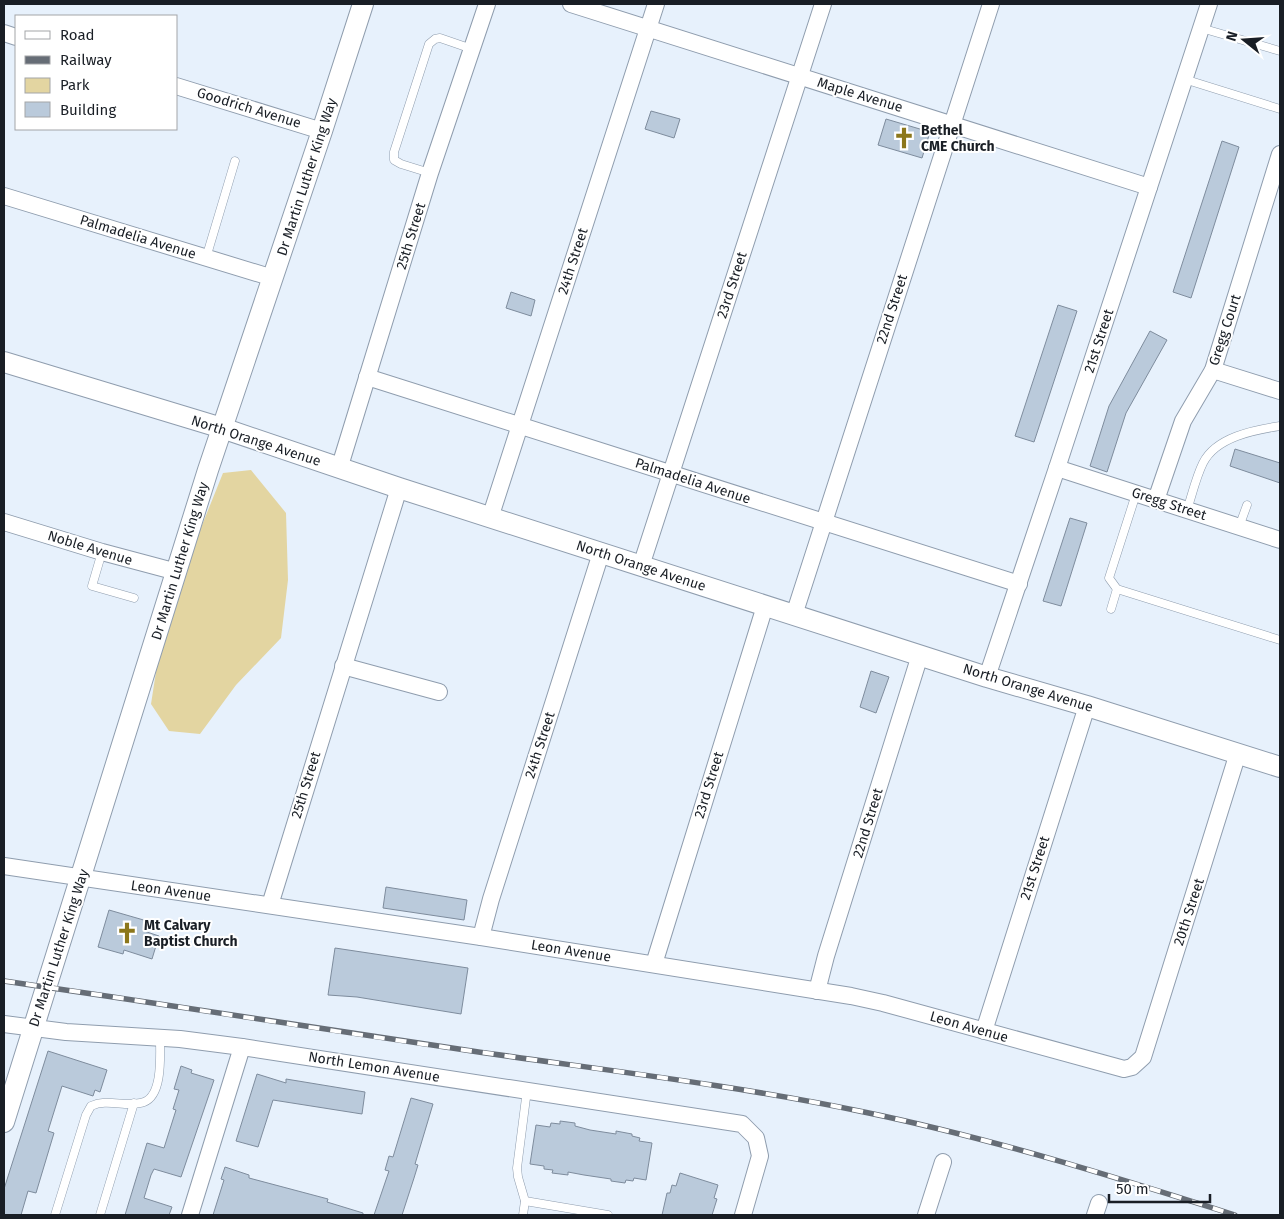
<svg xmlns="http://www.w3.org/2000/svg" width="1284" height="1219" font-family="'Fira Sans',sans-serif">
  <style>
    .green { fill: #e3d5a1 }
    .building { fill: #bacadb; stroke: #7e8c9d }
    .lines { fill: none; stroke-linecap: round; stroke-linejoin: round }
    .service-casing { stroke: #8f9dae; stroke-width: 9 }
    .minor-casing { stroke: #8f9dae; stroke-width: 18 }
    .tertiary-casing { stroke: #8f9dae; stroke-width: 22 }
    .service { stroke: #fff; stroke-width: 8 }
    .minor { stroke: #fff; stroke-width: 16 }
    .tertiary { stroke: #fff; stroke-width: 20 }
    .rail-casing { stroke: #666d76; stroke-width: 5.5 }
    .rail { stroke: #fff; stroke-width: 4; stroke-dasharray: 11; stroke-linecap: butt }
    .labels { text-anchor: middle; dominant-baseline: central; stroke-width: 4; stroke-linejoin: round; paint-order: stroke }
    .street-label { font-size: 14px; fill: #191e25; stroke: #fff }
    .poi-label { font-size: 14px; font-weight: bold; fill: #191e25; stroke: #fff; text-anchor: start }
  </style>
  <rect width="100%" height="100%" fill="#e7f1fc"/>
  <polygon class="green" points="251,470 286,513 288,580 281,638 236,685 200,734 169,731 151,704 158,659 190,555 223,473"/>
  <g class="building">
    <polygon points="651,111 680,119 674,138 645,129"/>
    <polygon points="886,119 930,132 922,158 878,145"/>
    <polygon points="1222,141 1239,147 1191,298 1173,292"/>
    <polygon points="511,292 535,300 531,316 506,308"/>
    <polygon points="1058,305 1077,311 1034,442 1015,436"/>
    <polygon points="1150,331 1167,340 1126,413 1107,472 1090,466 1109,406"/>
    <polygon points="1235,449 1280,463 1280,483 1230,466"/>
    <polygon points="1070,518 1087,523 1061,606 1043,601"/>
    <polygon points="871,671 889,677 876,713 860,707"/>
    <polygon points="386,887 467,900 464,920 383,908"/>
    <polygon points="109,910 147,921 144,931 159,936 152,959 124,950 123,954 98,947"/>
    <polygon points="335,948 468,968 461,1014 357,997 328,995"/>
    <polygon points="48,1051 107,1070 100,1092 95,1090 93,1096 62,1086 48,1131 54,1133 36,1193 28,1191 21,1215 4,1215 4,1189"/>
    <polygon points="181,1066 192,1070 191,1073 214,1080 181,1177 154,1169 151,1175 144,1198 172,1207 169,1215 125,1215 147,1143 164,1148 176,1110 173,1109 179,1090 174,1089"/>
    <polygon points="257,1074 286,1083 286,1079 365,1092 362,1114 273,1100 258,1147 236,1141"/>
    <polygon points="411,1098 433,1104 415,1164 418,1165 414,1178 402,1215 374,1215 389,1171 385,1170 389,1156 393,1157"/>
    <polygon points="560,1121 575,1123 575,1126 590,1130 616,1134 616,1131 632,1134 632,1136 640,1138 639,1141 652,1143 646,1180 634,1178 633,1181 626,1180 625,1183 611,1181 611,1179 584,1175 568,1172 568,1175 552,1173 553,1170 544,1169 544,1166 530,1164 536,1125 550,1127 551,1123 560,1124"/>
    <polygon points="225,1167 249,1175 249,1178 328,1199 327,1202 363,1213 363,1215 213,1215 224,1180 221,1179"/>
    <polygon points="680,1173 718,1185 714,1198 717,1199 712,1215 662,1215 667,1193 670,1193 672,1185 676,1186"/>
  </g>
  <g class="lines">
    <g class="service-casing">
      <g id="service">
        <polyline points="1201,28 1280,51"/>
        <polyline points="1184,79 1280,109"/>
        <polyline points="430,173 401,164 394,160 394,152 429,44 435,39 440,38 472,49"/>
        <polyline points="206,258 235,161"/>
        <polyline points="1136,494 1109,578 1117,589 1280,640"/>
        <path d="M1187,510C1192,495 1196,477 1203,463C1216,437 1254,430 1280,426"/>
        <polyline points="1239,527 1247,505"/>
        <polyline points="102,552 92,586 134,598"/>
        <polyline points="1111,609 1117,589"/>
        <polyline points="525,1201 608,1215"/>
        <path d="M55,1215L86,1115L91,1106C102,1101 112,1103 125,1104C130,1104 139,1104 144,1102C163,1095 160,1055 160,1038"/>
        <polyline points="100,1215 134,1103"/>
        <polyline points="523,1215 525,1201 518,1177 517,1168 527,1090"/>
      </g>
    </g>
    <g class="minor-casing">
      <g id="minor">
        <polyline points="571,4 1149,187"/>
        <polyline points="4,33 16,37"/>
        <polyline points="176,86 322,131"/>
        <polyline points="4,196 273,278"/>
        <polyline points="1213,370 1280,391"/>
        <polyline points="367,377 1019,584"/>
        <polyline points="1057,468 1280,540"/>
        <polyline points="339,469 430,173 487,4"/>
        <polyline points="1156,500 1183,421 1213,370 1280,154"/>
        <polyline points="490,518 656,4"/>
        <polyline points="4,522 102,552 177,572"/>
        <polyline points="641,566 823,4"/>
        <polyline points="794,615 991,4"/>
        <polyline points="343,666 439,692"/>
        <polyline points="987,677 1057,468 1209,4"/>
        <polyline points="4,866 481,937 851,996 883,1003 1124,1069 1132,1067 1143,1057 1238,753"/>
        <polyline points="270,905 399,488"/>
        <polyline points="481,937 491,899 601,553"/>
        <polyline points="654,964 765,606"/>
        <polyline points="817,991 826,956 920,655"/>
        <polyline points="4,1024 66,1032 180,1039 242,1047 742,1124 756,1138 760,1156 743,1215"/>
        <polyline points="984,1031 1087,706"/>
        <polyline points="190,1215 242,1047"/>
        <polyline points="926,1215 943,1162"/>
        <polyline points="1095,1215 1099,1203"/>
      </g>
    </g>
    <g class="tertiary-casing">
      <g id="tertiary">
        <polyline points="4,362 222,428 399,488 987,677 1087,706 1280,767"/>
        <polyline points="4,1122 208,470 322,131 363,4"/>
      </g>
    </g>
    <use href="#service" class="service"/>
    <use href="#minor" class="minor"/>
    <use href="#tertiary" class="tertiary"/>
    <g class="rail-casing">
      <path id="rail" d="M4,981C160,1003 315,1029 472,1051C603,1070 734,1085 864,1112C990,1138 1112,1176 1235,1215"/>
    </g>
    <use href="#rail" class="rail"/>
  </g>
  <defs>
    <g id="church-bare" transform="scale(1.725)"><path d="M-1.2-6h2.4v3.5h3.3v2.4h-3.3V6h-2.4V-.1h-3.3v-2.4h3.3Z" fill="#8c771b" stroke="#fff" stroke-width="2.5" paint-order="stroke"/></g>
  </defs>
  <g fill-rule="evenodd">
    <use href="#church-bare" x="904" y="138"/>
    <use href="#church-bare" x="127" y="933"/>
  </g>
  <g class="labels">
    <g class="street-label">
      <text transform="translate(860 95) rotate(17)">Maple Avenue</text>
      <text transform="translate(249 108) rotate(17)">Goodrich Avenue</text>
      <text transform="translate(307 177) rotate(-72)">Dr Martin Luther King Way</text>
      <text transform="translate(411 236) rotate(-73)">25th Street</text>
      <text transform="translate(138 237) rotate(17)">Palmadelia Avenue</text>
      <text transform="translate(573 261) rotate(-72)">24th Street</text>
      <text transform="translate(732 285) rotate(-72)">23rd Street</text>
      <text transform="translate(892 309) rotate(-72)">22nd Street</text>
      <text transform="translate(1225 330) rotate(-72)">Gregg Court</text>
      <text transform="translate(1099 341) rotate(-72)">21st Street</text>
      <text transform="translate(256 441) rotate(18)">North Orange Avenue</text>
      <text transform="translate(693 481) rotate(18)">Palmadelia Avenue</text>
      <text transform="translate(1169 504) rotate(18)">Gregg Street</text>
      <text transform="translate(90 548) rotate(17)">Noble Avenue</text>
      <text transform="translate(180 561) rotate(-73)">Dr Martin Luther King Way</text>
      <text transform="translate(641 566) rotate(18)">North Orange Avenue</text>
      <text transform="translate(1028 688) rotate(17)">North Orange Avenue</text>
      <text transform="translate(540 745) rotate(-72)">24th Street</text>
      <text transform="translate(306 785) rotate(-73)">25th Street</text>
      <text transform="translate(709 785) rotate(-73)">23rd Street</text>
      <text transform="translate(868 823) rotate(-73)">22nd Street</text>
      <text transform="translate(1035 868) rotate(-72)">21st Street</text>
      <text transform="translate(171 891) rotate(8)">Leon Avenue</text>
      <text transform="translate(1189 912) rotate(-72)">20th Street</text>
      <text transform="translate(59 948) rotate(-72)">Dr Martin Luther King Way</text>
      <text transform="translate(571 951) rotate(9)">Leon Avenue</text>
      <text transform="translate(969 1027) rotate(16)">Leon Avenue</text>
      <text transform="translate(374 1067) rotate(9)">North Lemon Avenue</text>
    </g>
    <g class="poi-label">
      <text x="921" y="130">Bethel<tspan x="921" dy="16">CME Church</tspan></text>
      <text x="144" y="925">Mt Calvary<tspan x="144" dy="16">Baptist Church</tspan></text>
    </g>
  </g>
  <rect width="1284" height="1219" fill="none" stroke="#191e25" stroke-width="10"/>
  <rect x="15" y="15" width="162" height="115" fill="#ffffff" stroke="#a3a5a8"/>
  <rect x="25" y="31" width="25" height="8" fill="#ffffff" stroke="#a3a5a8"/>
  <text x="60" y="40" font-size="15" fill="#191e25">Road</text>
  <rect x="25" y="56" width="25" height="8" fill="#666d76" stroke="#a3a5a8"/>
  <text x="60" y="65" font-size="15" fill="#191e25">Railway</text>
  <rect x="25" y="78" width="25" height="15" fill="#e3d5a1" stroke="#a3a5a8"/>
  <text x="60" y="90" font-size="15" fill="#191e25">Park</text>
  <rect x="25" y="102" width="25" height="15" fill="#bacadb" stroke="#a3a5a8"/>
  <text x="60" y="115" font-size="15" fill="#191e25">Building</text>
  <g transform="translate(1244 40) rotate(287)" stroke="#ffffff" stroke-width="4" paint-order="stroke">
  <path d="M0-4L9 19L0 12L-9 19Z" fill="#191e25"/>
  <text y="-8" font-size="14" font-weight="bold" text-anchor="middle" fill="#191e25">N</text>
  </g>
  <path d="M1109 1194v8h101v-8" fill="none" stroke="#191e25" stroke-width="2.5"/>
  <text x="1116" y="1194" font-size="15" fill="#191e25" stroke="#ffffff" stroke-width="4" paint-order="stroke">50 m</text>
</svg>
